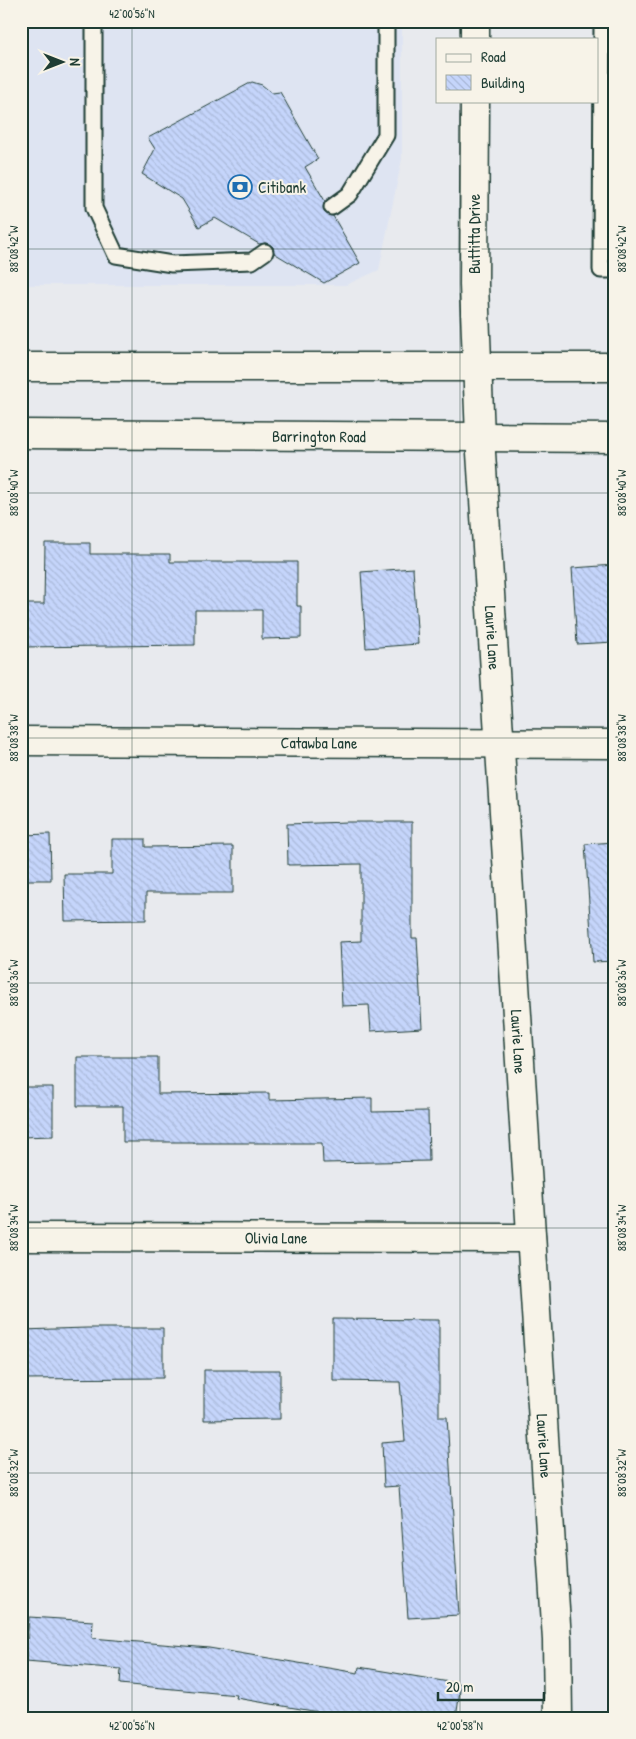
<svg xmlns="http://www.w3.org/2000/svg" width="636" height="1739" font-family="'Patrick Hand',sans-serif">
  <style>
    .built { fill: #dee4f2 }
    .building { fill: url(#building-back-hatch); stroke: #1f3d34 }
    .lines { fill: none; stroke-linecap: round; stroke-linejoin: round }
    .lane-casing { stroke: #1f3d34; stroke-width: 19 }
    .street-casing { stroke: #1f3d34; stroke-width: 31 }
    .secondary-casing { stroke: #1f3d34; stroke-width: 31 }
    .lane { stroke: #f7f3e8; stroke-width: 15 }
    .street { stroke: #f7f3e8; stroke-width: 28 }
    .secondary { stroke: #f7f3e8; stroke-width: 28 }
    .ticks { fill: none; stroke: #1f3d34; stroke-width: 1; stroke-opacity: 0.45 }
    .labels { text-anchor: middle; dominant-baseline: central; stroke-width: 4; stroke-linejoin: round; paint-order: stroke }
    .poi-label { font-size: 16px; fill: #1f3d34; stroke: #f7f3e8; text-anchor: start }
    .street-label { font-size: 16px; fill: #1f3d34; stroke: #f7f3e8 }
    .neatline { fill: none; stroke: #1f3d34; stroke-width: 2 }
    .ticks-label { font-size: 12px; text-anchor: middle; fill: #1f3d34 }
  </style>
  <defs>
    <pattern id="building-back-hatch" width="6" height="6" patternUnits="userSpaceOnUse" patternTransform="scale(1.25)"><rect width="6" height="6" fill="#c5d5fb"/><path d="M-1 5l2 2M0 0l6 6M5-1l2 2" fill="none" stroke="#a9b8d8"/></pattern>
  </defs>
  <rect width="100%" height="100%" fill="#e8eaee"/>
  <filter id="ink" filterUnits="userSpaceOnUse"><feTurbulence type="fractalNoise" baseFrequency=".02" numOctaves="2"/><feDisplacementMap in="SourceGraphic" scale="10" xChannelSelector="R" yChannelSelector="G"/><feConvolveMatrix kernelMatrix="1 2 1 2 8 2 1 2 1" color-interpolation-filters="sRGB"/></filter>
  <g filter="url(#ink)">
    <polygon class="built" points="21,21 402,21 402,159 379,270 346,285 21,285"/>
    <g class="building">
      <polygon points="252,82 262,85 272,93 280,92 318,159 305,167 325,201 323,207 324,212 328,215 333,216 360,263 324,283 274,253 273,247 269,244 265,243 259,244 215,218 199,227 182,199 142,174 155,149 148,138"/>
      <polygon points="45,543 90,543 90,554 170,554 170,562 297,562 297,606 301,606 301,638 262,639 262,610 195,610 195,645 21,647 21,604 44,604"/>
      <polygon points="615,565 615,642 577,644 572,568"/>
      <polygon points="413,568 418,644 366,648 361,572"/>
      <polygon points="348,822 412,822 412,938 417,938 422,1028 371,1031 369,1005 342,1006 339,942 361,941 361,864 288,865 287,824"/>
      <polygon points="50,834 51,880 21,880 21,835"/>
      <polygon points="112,839 145,839 145,847 233,846 233,893 146,893 146,920 65,921 64,874 112,874"/>
      <polygon points="615,842 615,961 593,962 585,844"/>
      <polygon points="77,1057 158,1057 158,1094 269,1093 269,1100 372,1098 372,1112 428,1111 429,1161 323,1163 322,1143 194,1143 194,1142 123,1142 123,1106 77,1106"/>
      <polygon points="21,1087 53,1087 53,1136 21,1137"/>
      <polygon points="333,1319 439,1320 439,1417 447,1417 459,1615 408,1618 399,1486 384,1487 382,1443 405,1441 400,1382 333,1381"/>
      <polygon points="87,1328 163,1328 163,1378 21,1379 21,1330"/>
      <polygon points="204,1370 280,1370 280,1419 204,1420"/>
      <polygon points="29,1617 93,1621 92,1638 209,1648 358,1673 359,1667 461,1684 456,1718 354,1718 236,1698 237,1695 120,1684 121,1669 26,1661"/>
    </g>
    <g class="lines">
      <g class="lane-casing">
        <g id="lane">
          <polyline points="94,21 94,208 116,255 172,264 252,261 265,252"/>
          <polyline points="602,21 601,270 615,270"/>
          <polyline points="332,207 350,194 386,135 386,21"/>
        </g>
      </g>
      <g class="street-casing">
        <g id="street">
          <path id="s1" d="M480,437L557,1640L558,1718"/>
          <path id="s2" d="M21,741L615,744"/>
          <path id="s3" d="M21,1237L531,1238"/>
        </g>
      </g>
      <g class="secondary-casing">
        <g id="secondary">
          <polyline points="475,39 475,21"/>
          <polyline points="475,101 474,285 480,437"/>
          <polyline points="21,367 615,367"/>
          <path id="s4" d="M21,434L615,438"/>
        </g>
      </g>
      <use href="#lane" class="lane"/>
      <use href="#street" class="street"/>
      <use href="#secondary" class="secondary"/>
    </g>
  </g>
  <path class="ticks" d="M132,21V1718M460,21V39M460,101V1718M21,249H615M21,493H615M21,738H615M21,983H615M21,1228H615M21,1473H615"/>
  <defs>
    <g id="bank-ring" transform="scale(1.25)"><circle r="9.5" fill="#f7f3e8" stroke="#1f6fb2" stroke-width="1.5"/><path d="M-6-4H6V4H-6ZM0-2.3a2.3 2.3 0 1 0 0 4.6a2.3 2.3 0 1 0 0-4.6Z" fill="#1f6fb2"/></g>
  </defs>
  <g fill-rule="evenodd">
    <use href="#bank-ring" x="240" y="187"/>
  </g>
  <g class="labels">
    <g class="poi-label">
      <text x="258" y="187">Citibank</text>
    </g>
    <g class="street-label">
      <text transform="translate(474 234) rotate(-90)">Buttitta Drive</text>
      <text stroke="none"><textPath href="#s4" startOffset="298">Barrington Road</textPath></text>
      <text stroke="none"><textPath href="#s1" startOffset="201">Laurie Lane</textPath></text>
      <text stroke="none"><textPath href="#s2" startOffset="298">Catawba Lane</textPath></text>
      <text stroke="none"><textPath href="#s1" startOffset="606">Laurie Lane</textPath></text>
      <text stroke="none"><textPath href="#s3" startOffset="255">Olivia Lane</textPath></text>
      <text stroke="none"><textPath href="#s1" startOffset="1011">Laurie Lane</textPath></text>
    </g>
  </g>
  <rect width="636" height="1739" fill="none" stroke="#f7f3e8" stroke-width="55"/>
  <rect x="436" y="38" width="162" height="65" fill="#f7f3e8" stroke="#a1aaa0"/>
  <rect x="446" y="54" width="25" height="8" fill="#f7f3e8" stroke="#a1aaa0"/>
  <text x="481" y="62" font-size="15" fill="#1f3d34">Road</text>
  <rect x="446" y="75" width="25" height="15" fill="url(#building-back-hatch)" stroke="#a1aaa0"/>
  <text x="481" y="88" font-size="15" fill="#1f3d34">Building</text>
  <g transform="translate(62 62) rotate(90)" stroke="#f7f3e8" stroke-width="4" paint-order="stroke">
  <path d="M0-4L9 19L0 12L-9 19Z" fill="#1f3d34"/>
  <text y="-8" font-size="14" font-weight="bold" text-anchor="middle" fill="#1f3d34">N</text>
  </g>
  <path d="M438 1692v8h106v-8" fill="none" stroke="#1f3d34" stroke-width="2.5"/>
  <text x="446" y="1692" font-size="15" fill="#1f3d34" stroke="#f7f3e8" stroke-width="4" paint-order="stroke">20 m</text>
  <rect x="28" y="28" width="580" height="1684" class="neatline"/>
  <g class="ticks-label">
    <text x="132" y="18">42°00'56"N</text>
    <text transform="translate(622 249) rotate(-90)" y="4">88°08'42"W</text>
    <text transform="translate(14 249) rotate(-90)" y="4">88°08'42"W</text>
    <text transform="translate(14 493) rotate(-90)" y="4">88°08'40"W</text>
    <text transform="translate(622 493) rotate(-90)" y="4">88°08'40"W</text>
    <text transform="translate(622 738) rotate(-90)" y="4">88°08'38"W</text>
    <text transform="translate(14 738) rotate(-90)" y="4">88°08'38"W</text>
    <text transform="translate(622 983) rotate(-90)" y="4">88°08'36"W</text>
    <text transform="translate(14 983) rotate(-90)" y="4">88°08'36"W</text>
    <text transform="translate(14 1228) rotate(-90)" y="4">88°08'34"W</text>
    <text transform="translate(622 1228) rotate(-90)" y="4">88°08'34"W</text>
    <text transform="translate(14 1473) rotate(-90)" y="4">88°08'32"W</text>
    <text transform="translate(622 1473) rotate(-90)" y="4">88°08'32"W</text>
    <text x="132" y="1730">42°00'56"N</text>
    <text x="460" y="1730">42°00'58"N</text>
  </g>
</svg>
